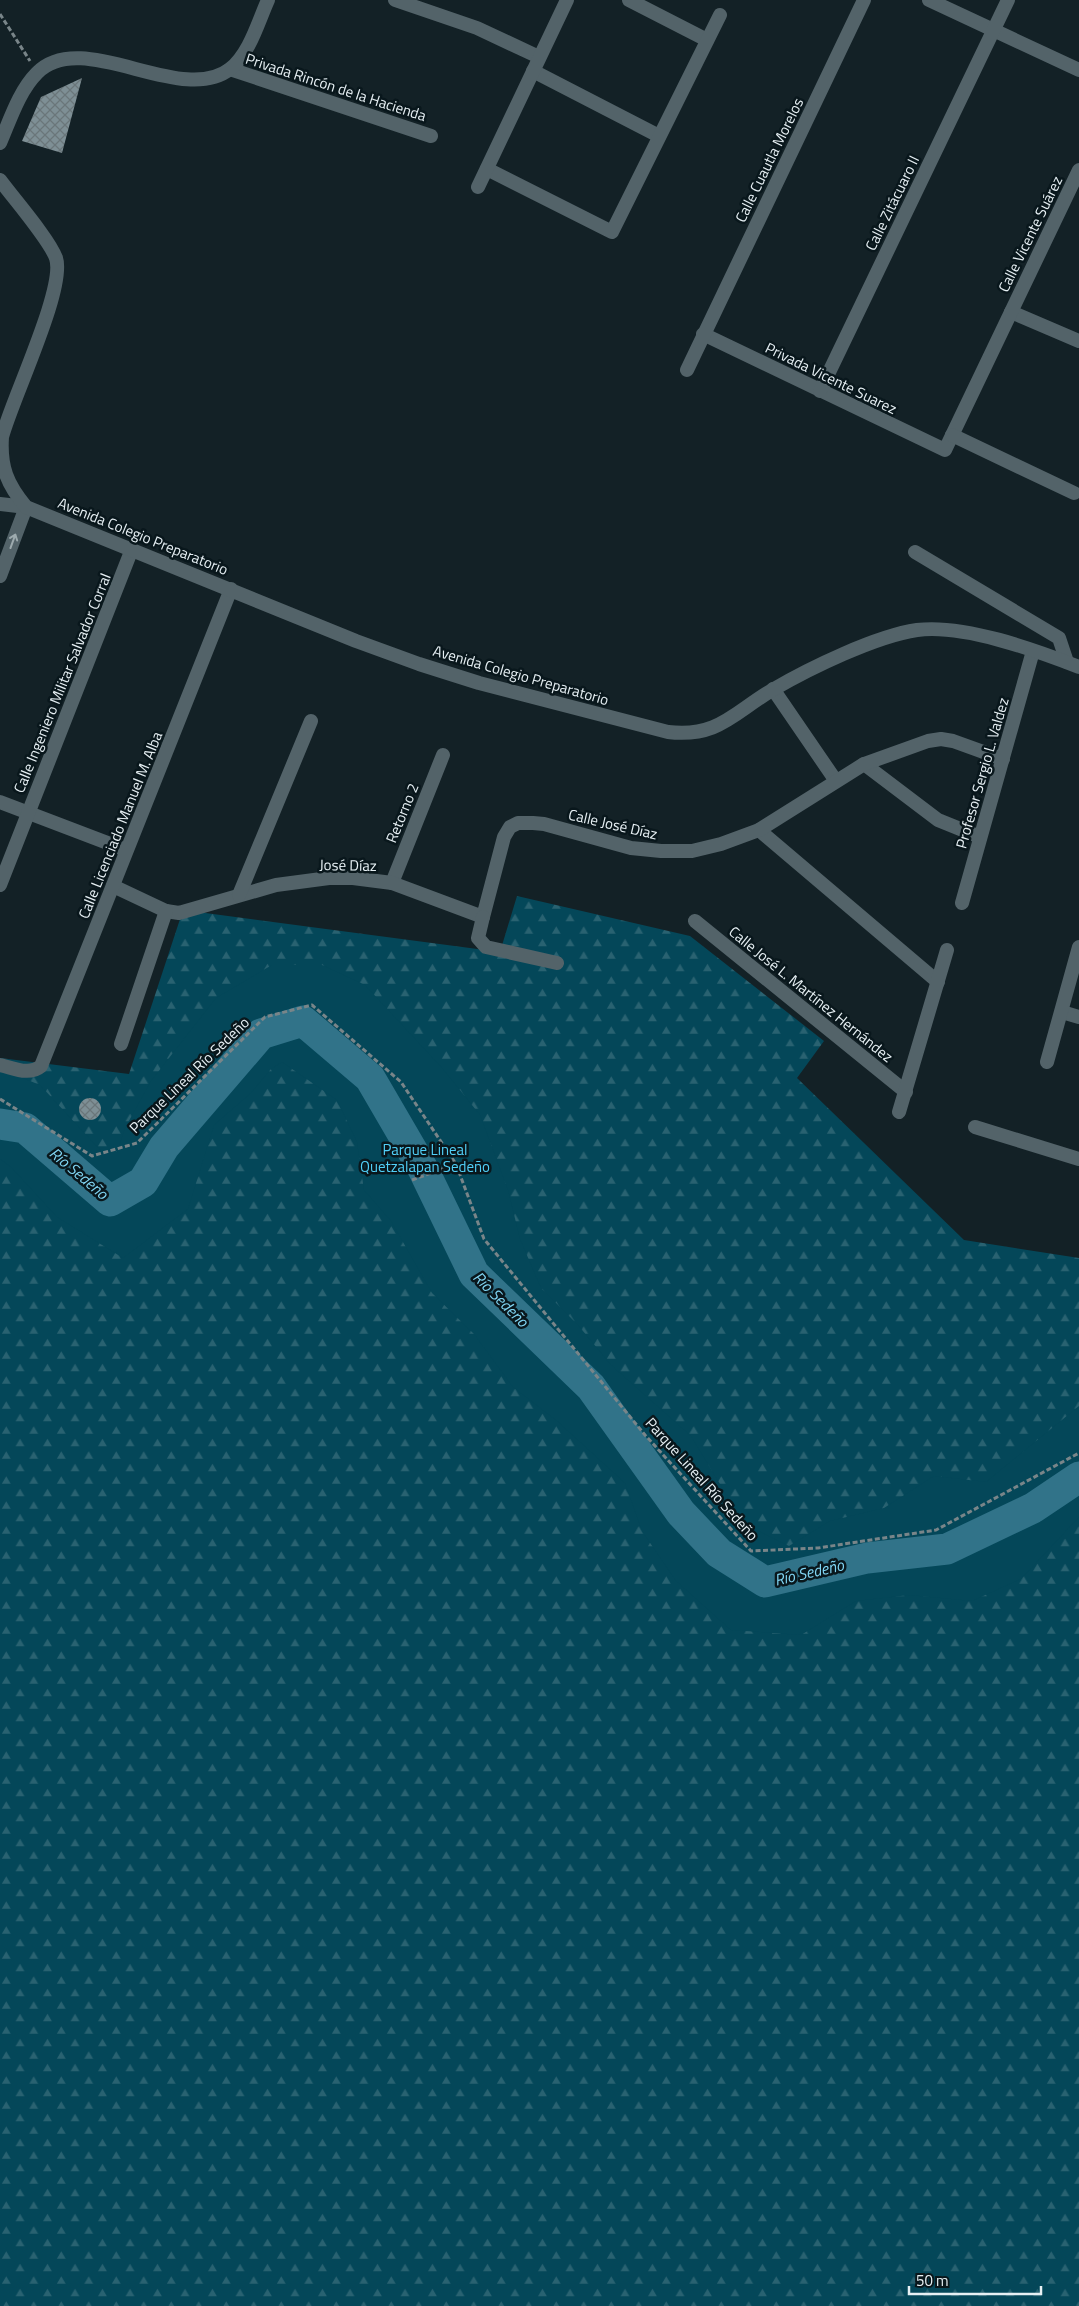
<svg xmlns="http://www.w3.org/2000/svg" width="1079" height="2306" font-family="'Titillium Web',sans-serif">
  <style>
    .forest { fill: url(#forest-firs) }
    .green { fill: #044759 }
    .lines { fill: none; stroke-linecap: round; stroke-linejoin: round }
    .river { stroke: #317389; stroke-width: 31 }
    .building { fill: url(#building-cross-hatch) }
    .path { stroke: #798589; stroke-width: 3; stroke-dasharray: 5 2.5; stroke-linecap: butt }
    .minor { stroke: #536369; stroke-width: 14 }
    .tertiary { stroke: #536369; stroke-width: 14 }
    .oneway { stroke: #9daaae }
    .labels { text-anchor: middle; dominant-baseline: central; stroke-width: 5; stroke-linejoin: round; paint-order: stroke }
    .street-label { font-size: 15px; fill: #e7f0f4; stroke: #09171c }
    .park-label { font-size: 15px; fill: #51d0f8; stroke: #09171c }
    .water-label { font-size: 16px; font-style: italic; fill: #80d5f3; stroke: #09171c }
  </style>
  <defs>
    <pattern id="forest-firs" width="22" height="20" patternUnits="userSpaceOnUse" patternTransform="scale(1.25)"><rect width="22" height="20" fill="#044759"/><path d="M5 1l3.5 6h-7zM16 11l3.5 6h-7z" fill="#296271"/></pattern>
    <pattern id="building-cross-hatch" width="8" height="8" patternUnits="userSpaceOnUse" patternTransform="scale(1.25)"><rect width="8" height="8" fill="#7e8f95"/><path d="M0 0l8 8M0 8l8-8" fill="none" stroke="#6a767a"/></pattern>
  </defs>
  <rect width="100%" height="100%" fill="#132126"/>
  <polygon class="forest" points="517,896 690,936 824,1041 797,1078 964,1240 1079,1258 1079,2306 0,2306 0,1058 129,1074 183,910 500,952"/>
  <polygon class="green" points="272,965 322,965 365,985 443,1069 480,1115 508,1190 520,1239 541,1288 578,1325 611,1365 691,1436 744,1524 789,1546 830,1521 884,1508 934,1476 986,1482 1079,1406 1079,1517 1021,1579 972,1601 909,1595 856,1601 801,1635 731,1630 676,1581 642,1531 625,1483 557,1421 513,1387 474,1334 432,1293 391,1221 364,1190 357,1142 337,1100 282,1062 271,1069 251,1093 214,1125 188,1209 123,1258 57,1217 11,1167 0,1159 0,1069 40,1085 102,1152 117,1152 125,1128 151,1081 216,998"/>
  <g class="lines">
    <polyline class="river" points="0,1124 25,1128 110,1201 143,1182 164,1147 261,1034 303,1021 370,1078 423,1169 474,1274 591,1387 681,1513 719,1553 765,1582 867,1558 947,1549 1033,1508 1079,1477"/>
  </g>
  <g class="building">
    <polygon points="82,78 62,153 22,141 41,97"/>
    <circle cx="90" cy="1109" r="11"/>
  </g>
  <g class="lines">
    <g class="path">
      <polyline points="0,14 30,61"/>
      <polyline points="0,1099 92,1156 137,1143 265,1017 312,1005 401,1082 456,1164 484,1239 645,1435 751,1551 818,1548 936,1530 1079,1453"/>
      <polyline points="412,1180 456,1164"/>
    </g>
    <g class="minor">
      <polyline points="395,0 477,28 539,57"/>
      <polyline points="629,0 707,40"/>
      <polyline points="929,0 1079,70"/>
      <polyline points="230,69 431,136"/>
      <polyline points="533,71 659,136"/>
      <polyline points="487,169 612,232 720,15"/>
      <polyline points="478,187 567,0"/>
      <polyline points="1011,312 1079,341"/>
      <polyline points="703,334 945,450 1079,170"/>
      <polyline points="687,370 864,0"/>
      <polyline points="820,391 1008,0"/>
      <polyline points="952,435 1074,493"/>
      <polyline points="0,504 26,507 0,576"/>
      <polyline points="915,552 1059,638 1067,662"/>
      <polyline points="773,689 836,781"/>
      <polyline points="864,764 938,820 980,837"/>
      <polyline points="0,802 126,850"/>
      <polyline points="759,830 938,982"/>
      <polyline points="392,883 443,755"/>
      <polyline points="0,885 132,549"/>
      <polyline points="113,886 166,911 179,913 276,885 329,878 353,878 392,883 483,917 504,837 510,827 518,823 533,823 544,824 631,848 661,851 692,851 721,844 759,830 864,764 928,741 941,739 953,741 1003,759"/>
      <polyline points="239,895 311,721"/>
      <polyline points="962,903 1033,651"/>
      <polyline points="483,917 478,938 486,947 557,963"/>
      <polyline points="695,921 906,1092"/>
      <polyline points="1062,1012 1079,1017"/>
      <polyline points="121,1044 166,911"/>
      <polyline points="1047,1062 1079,947"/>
      <path d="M0,1065C14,1068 29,1076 41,1066L231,589"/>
      <polyline points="899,1112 947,950"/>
      <polyline points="975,1127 1079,1159"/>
    </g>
    <g class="tertiary">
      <path d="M0,143C10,120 19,91 37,73C82,27 181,107 230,69C250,53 258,22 268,0"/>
      <path d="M0,180C14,199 49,239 56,258C66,288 12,399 2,437C0,467 7,484 26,507L356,641L419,664L479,683L668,732C719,738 734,712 774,689C810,668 876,636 917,630C964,624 1035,650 1079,667"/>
    </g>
  </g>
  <defs><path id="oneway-shaft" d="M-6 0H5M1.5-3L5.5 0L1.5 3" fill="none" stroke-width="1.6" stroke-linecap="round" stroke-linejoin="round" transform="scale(1.25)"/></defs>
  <use class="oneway" href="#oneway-shaft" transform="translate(13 541) rotate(-70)"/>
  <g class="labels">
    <g class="street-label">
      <text transform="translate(336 87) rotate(18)">Privada Rincón de la Hacienda</text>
      <text transform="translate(769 160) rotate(-64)">Calle Cuautla Morelos</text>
      <text transform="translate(892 203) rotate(-64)">Calle Zitácuaro II</text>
      <text transform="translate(1030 234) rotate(-64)">Calle Vicente Suárez</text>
      <text transform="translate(831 378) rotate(26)">Privada Vicente Suarez</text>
      <text transform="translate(143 536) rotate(22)">Avenida Colegio Preparatorio</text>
      <text transform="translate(521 675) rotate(16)">Avenida Colegio Preparatorio</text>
      <text transform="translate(62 683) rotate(-68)">Calle Ingeniero Militar Salvador Corral</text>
      <text transform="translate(982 773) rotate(-74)">Profesor Sergio L. Valdez</text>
      <text transform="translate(402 813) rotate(-68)">Retorno 2</text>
      <text transform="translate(613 824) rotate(13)">Calle José Díaz</text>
      <text transform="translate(120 825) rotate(-68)">Calle Licenciado Manuel M. Alba</text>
      <text transform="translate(348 865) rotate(1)">José Díaz</text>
      <text transform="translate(811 994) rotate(39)">Calle José L. Martínez Hernández</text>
      <text transform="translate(189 1075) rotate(-44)">Parque Lineal Río Sedeño</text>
      <text transform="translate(702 1479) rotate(48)">Parque Lineal Río Sedeño</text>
    </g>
    <g class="park-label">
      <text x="425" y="1149">Parque Lineal<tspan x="425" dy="17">Quetzalapan Sedeño</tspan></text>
    </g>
    <g class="water-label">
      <text transform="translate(79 1173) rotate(40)">Río Sedeño</text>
      <text transform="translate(501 1299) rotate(45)">Río Sedeño</text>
      <text transform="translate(809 1572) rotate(-13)">Río Sedeño</text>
    </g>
  </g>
  <path d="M909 2286v8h132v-8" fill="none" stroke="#e7f0f4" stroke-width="2.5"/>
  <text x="916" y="2286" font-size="15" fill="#e7f0f4" stroke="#09171c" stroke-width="4" paint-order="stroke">50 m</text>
</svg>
